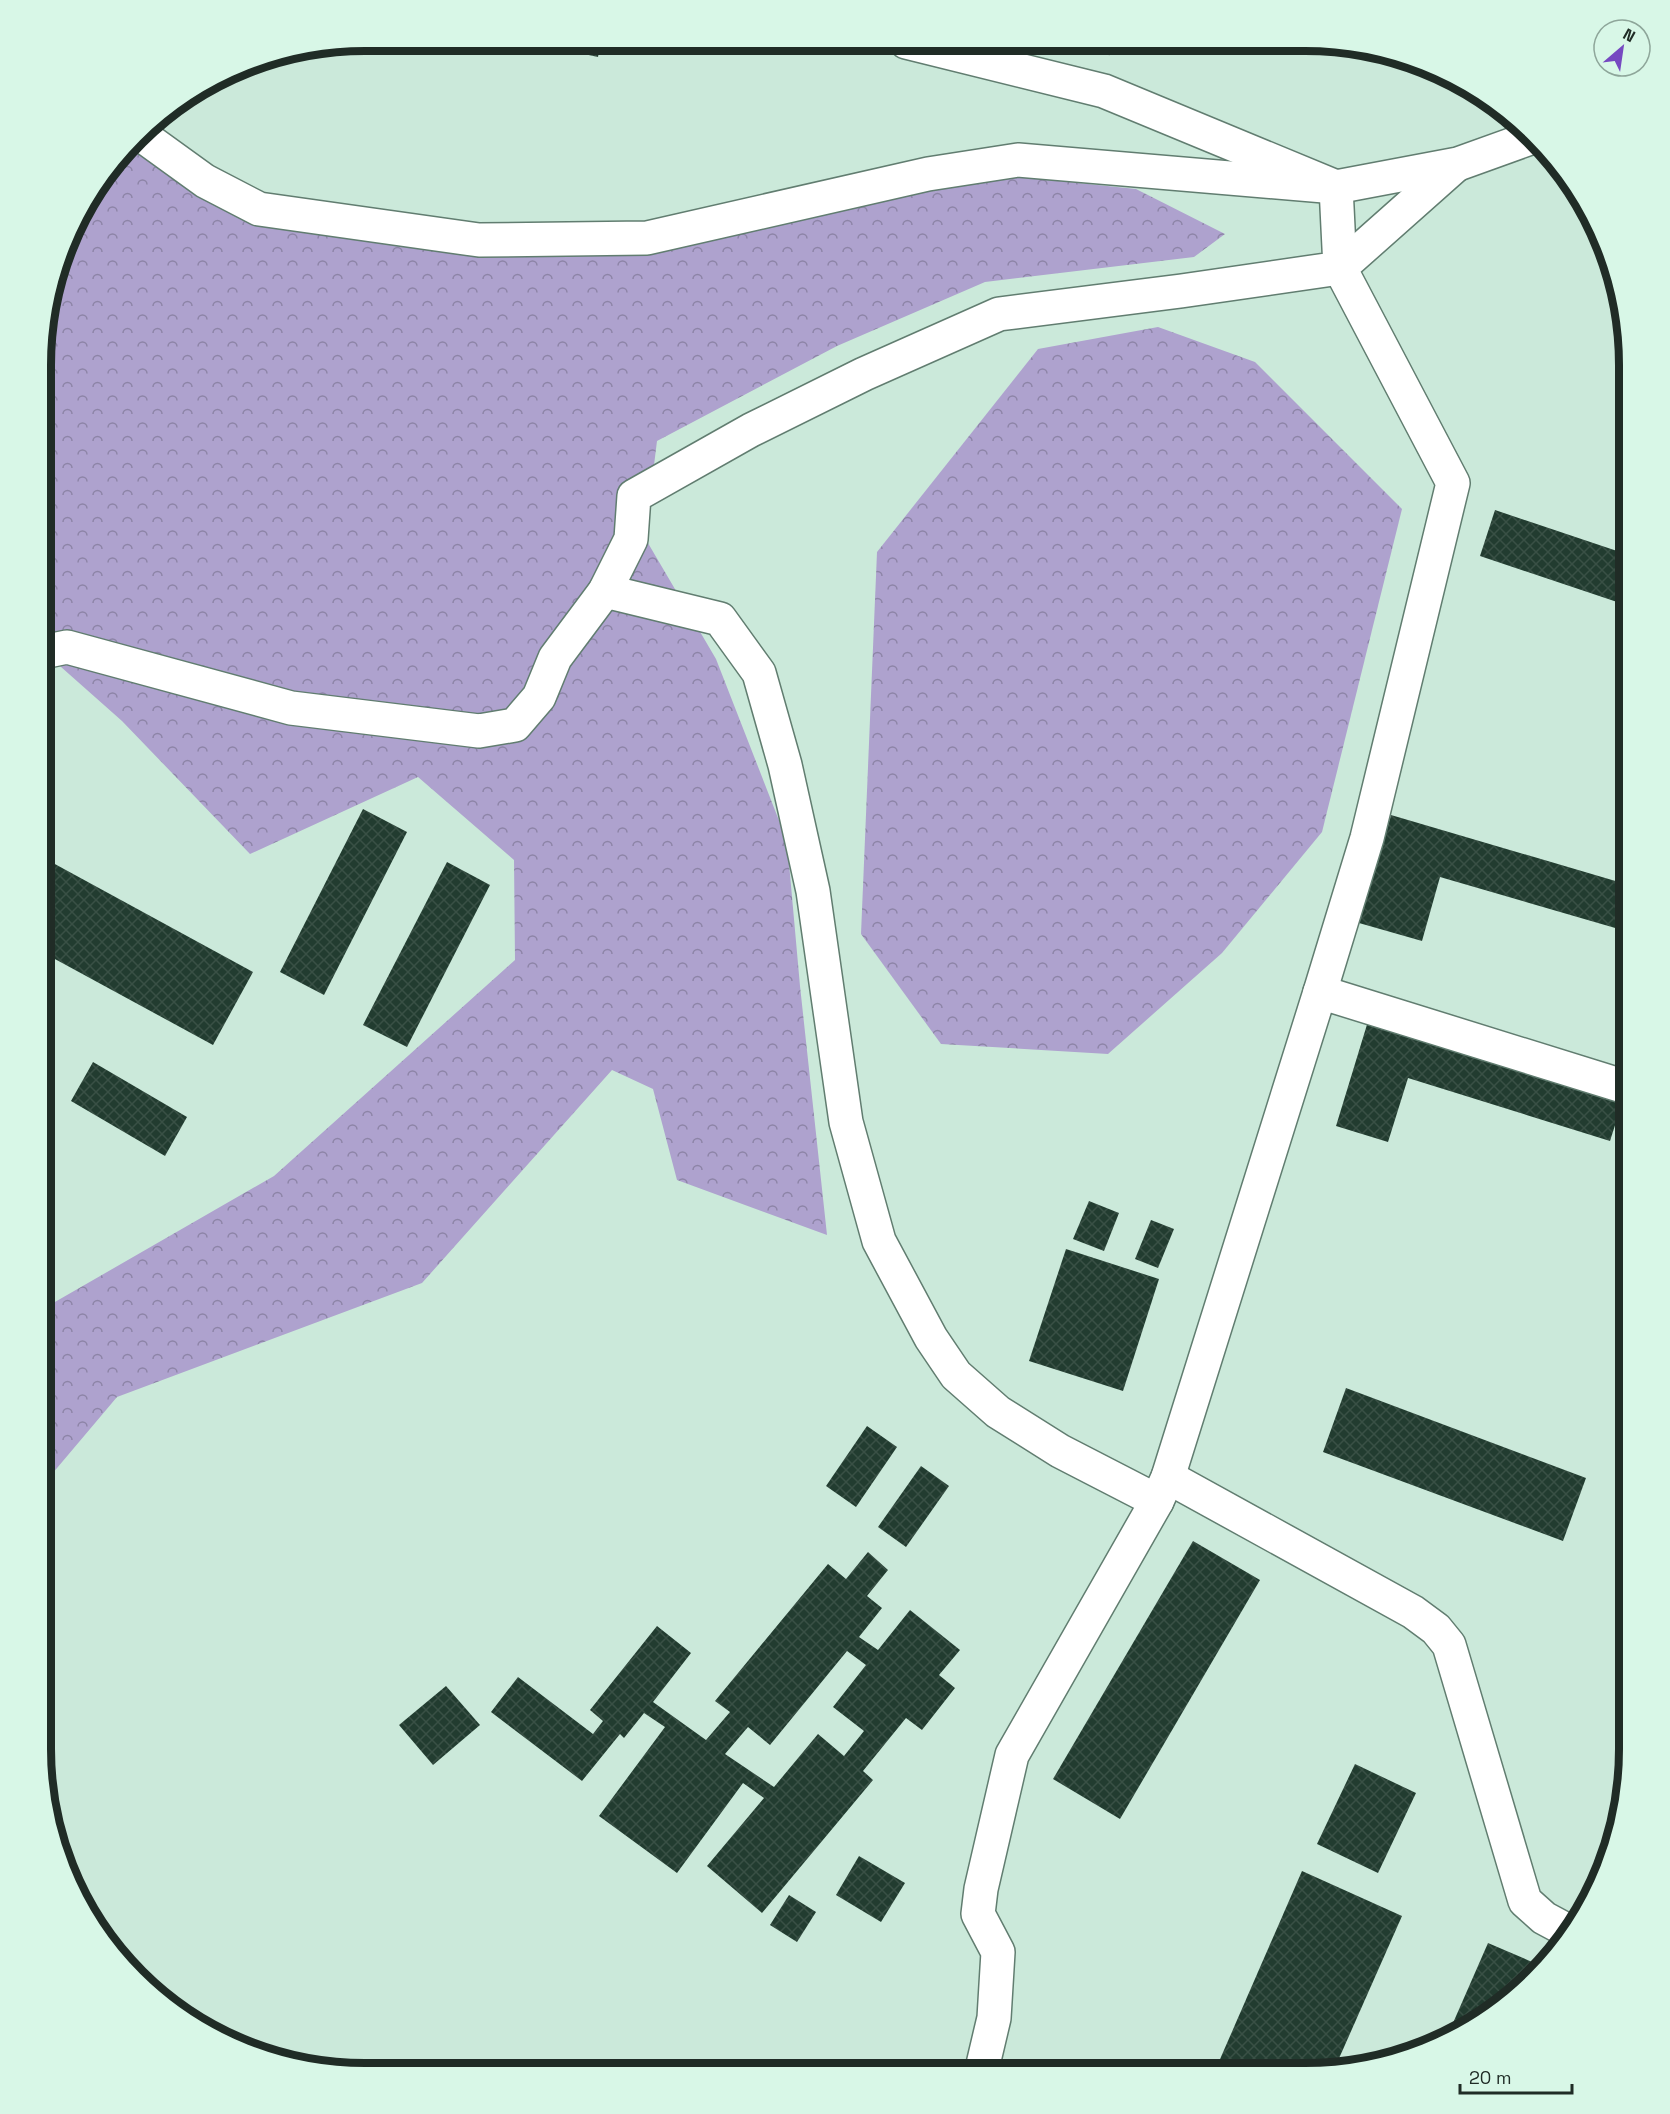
<svg xmlns="http://www.w3.org/2000/svg" width="1670" height="2114" font-family="'Space Grotesk',sans-serif">
  <style>
    .forest { fill: url(#forest-crowns) }
    .building { fill: url(#building-cross-hatch); fill-rule: evenodd }
    .lines { fill: none; stroke-linecap: round; stroke-linejoin: round }
    .minor-casing { stroke: #617d70; stroke-width: 36 }
    .path { stroke: #82988d; stroke-width: 4; stroke-dasharray: 4.5 3; stroke-linecap: butt }
    .minor { stroke: #fff; stroke-width: 33 }
    .rim { fill: none; stroke: #202c26; stroke-width: 8 }
  </style>
  <defs>
    <pattern id="forest-crowns" width="20" height="18" patternUnits="userSpaceOnUse" patternTransform="scale(1.5)"><rect width="20" height="18" fill="#aea2ce"/><path d="M2 6a3 3 0 1 1 6 0M12 15a3 3 0 1 1 6 0" fill="none" stroke="#8d84a7"/></pattern>
    <pattern id="building-cross-hatch" width="8" height="8" patternUnits="userSpaceOnUse" patternTransform="scale(1.5)"><rect width="8" height="8" fill="#223c30"/><path d="M0 0l8 8M0 8l8-8" fill="none" stroke="#395045"/></pattern>
  </defs>
  <rect width="100%" height="100%" fill="#cbe9da"/>
  <g class="forest">
    <polygon points="140,135 203,186 473,253 1002,175 1136,189 1225,234 1194,257 985,282 837,346 657,441 645,538 716,659 787,841 800,986 827,1235 677,1180 653,1089 612,1070 422,1283 117,1397 41,1487 41,1310 274,1176 515,960 514,860 418,777 250,854 122,721 43,651 43,322 84,203"/>
    <polygon points="1158,327 1255,362 1402,509 1322,832 1222,953 1108,1054 941,1044 861,934 877,552 1038,349"/>
  </g>
  <g class="building">
    <polygon points="523,41 601,41 598,57"/>
    <polygon points="1260,43 1282,43 1280,50"/>
    <polygon points="1495,510 1629,555 1629,606 1480,556"/>
    <polygon points="363,809 407,832 324,995 280,972"/>
    <polygon points="1391,815 1629,885 1629,932 1440,877 1422,941 1359,923"/>
    <polygon points="42,857 253,972 213,1045 42,952"/>
    <polygon points="447,862 490,885 407,1047 363,1025"/>
    <polygon points="1369,1018 1624,1097 1610,1141 1408,1078 1388,1142 1336,1126"/>
    <polygon points="93,1062 187,1117 165,1156 71,1101"/>
    <polygon points="1089,1201 1119,1213 1104,1251 1073,1239"/>
    <polygon points="1151,1220 1174,1229 1158,1268 1135,1259"/>
    <polygon points="1066,1249 1159,1279 1123,1391 1029,1361"/>
    <polygon points="1346,1388 1586,1478 1563,1541 1323,1452"/>
    <polygon points="867,1426 897,1447 856,1507 826,1486"/>
    <polygon points="921,1466 949,1486 906,1547 878,1527"/>
    <polygon points="1193,1541 1260,1580 1120,1819 1053,1779"/>
    <path d="M868,1552L888,1570L867,1596L882,1608L859,1637L878,1650L910,1610L960,1650L939,1675L955,1688L922,1730L906,1718L863,1771L873,1780L762,1913L707,1866L764,1798L743,1783L677,1873L599,1816L665,1727L644,1713L624,1738L620,1734L582,1781L491,1712L518,1677L593,1734L603,1721L590,1710L657,1626L691,1653L653,1702L706,1740L730,1712L715,1701L828,1564L846,1579ZM847,1651L866,1665L833,1707L864,1731L844,1756L818,1734L774,1787L725,1754L748,1727L770,1745Z"/>
    <polygon points="446,1686 480,1725 433,1765 399,1725"/>
    <polygon points="1355,1764 1416,1793 1378,1873 1317,1844"/>
    <polygon points="1629,1764 1629,1770 1624,1794 1617,1791"/>
    <polygon points="859,1856 905,1883 881,1922 836,1895"/>
    <polygon points="1302,1871 1402,1916 1333,2072 1214,2073"/>
    <polygon points="789,1895 816,1912 797,1942 770,1925"/>
    <polygon points="1488,1943 1544,1967 1534,1979 1467,2030 1446,2039"/>
  </g>
  <g class="lines">
    <g class="minor-casing">
      <g id="minor">
        <polyline points="140,134 205,181 259,209 479,240 647,238 928,174 1018,160 1336,187 1458,164 1533,137"/>
        <polyline points="605,591 720,619 759,673 785,765 813,891 846,1122 879,1241 931,1338 956,1375 998,1412 1060,1451 1157,1501"/>
        <polyline points="43,652 67,647 291,708 479,731 515,725 539,697 555,658 605,591 631,539 634,496 751,430 864,374 999,314 1181,291 1340,268 1336,187 1104,91 906,42"/>
        <polyline points="1320,992 1367,838 1453,483 1340,268 1456,165"/>
        <polyline points="1168,1477 1413,1612 1436,1629 1449,1645 1525,1901 1544,1918 1572,1933"/>
        <polyline points="981,2073 994,2018 998,1952 978,1914 981,1889 1012,1755 1157,1501 1168,1477 1320,992 1629,1088"/>
      </g>
    </g>
    <polyline class="path" points="1108,55 1109,43"/>
    <use href="#minor" class="minor"/>
  </g>
  <path d="M0 0H1670V2114H0ZM365 51H1305A314 314 0 0 1 1619 365V1749A314 314 0 0 1 1305 2063H365A314 314 0 0 1 51 1749V365A314 314 0 0 1 365 51Z" fill="#d8f7e7" fill-rule="evenodd"/>
  <path class="rim" d="M365 51H1305A314 314 0 0 1 1619 365V1749A314 314 0 0 1 1305 2063H365A314 314 0 0 1 51 1749V365A314 314 0 0 1 365 51Z"/>
  <g transform="translate(1622 48) rotate(29)"><circle r="28" fill="#d8f7e7" stroke="#8ea69a" stroke-width="1.5"/>
  <path d="M0-4.5L10 22L0 15L-10 22Z" fill="#7649c1"/>
  <text y="-9" font-size="16" font-weight="bold" text-anchor="middle" fill="#202c26">N</text>
  </g>
  <path d="M1460 2084v9h112v-9" fill="none" stroke="#202c26" stroke-width="3"/>
  <text x="1469" y="2084" font-size="18" fill="#202c26" stroke="#d8f7e7" stroke-width="4.5" paint-order="stroke">20 m</text>
</svg>
